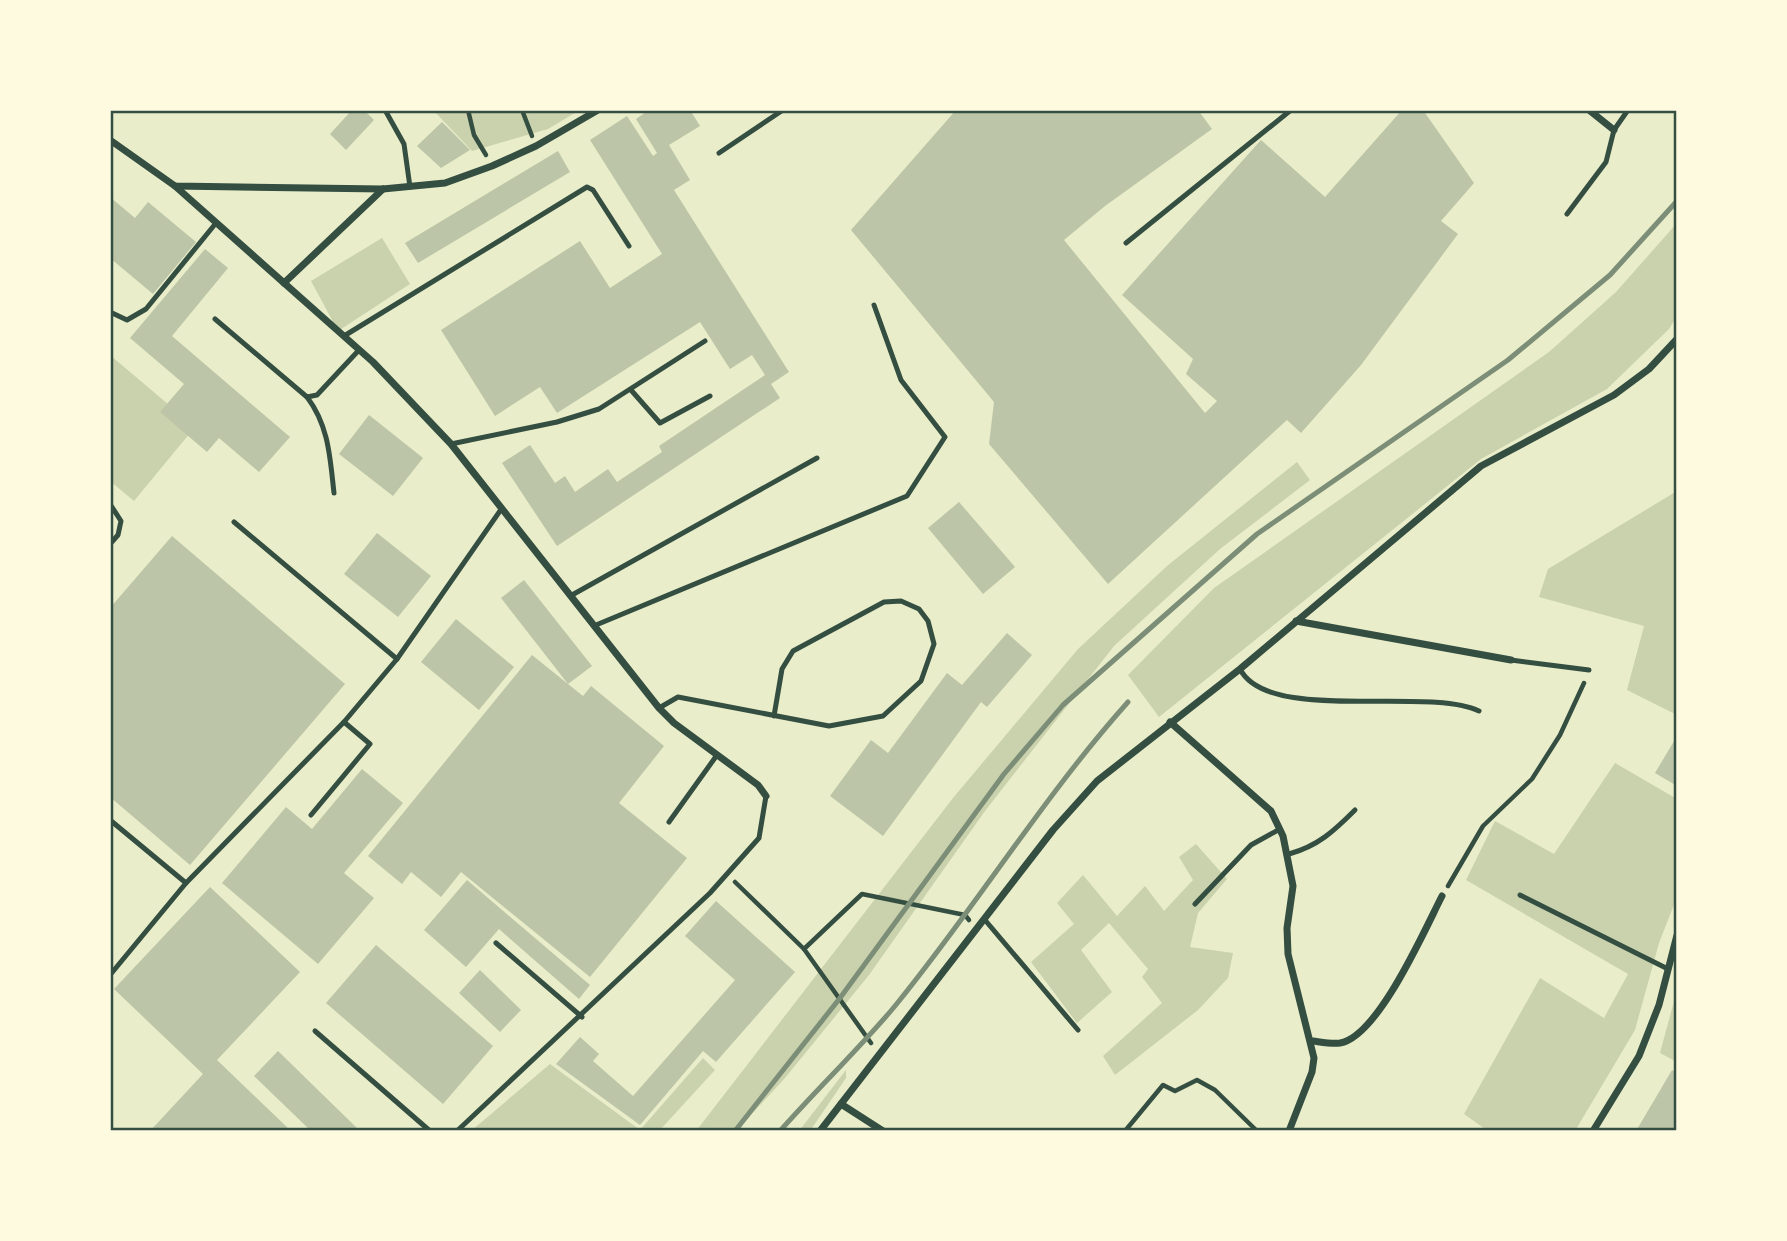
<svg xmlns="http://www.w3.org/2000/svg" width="1787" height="1241" font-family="'Sofia Sans Condensed',sans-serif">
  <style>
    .green { fill: #cad2ad }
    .building { fill: #bcc5a7 }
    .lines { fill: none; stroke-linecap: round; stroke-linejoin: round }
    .path { stroke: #344e41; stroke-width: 4.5 }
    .service { stroke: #344e41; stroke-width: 5 }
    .minor { stroke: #344e41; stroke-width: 7 }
    .rail { stroke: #7c8e77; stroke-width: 5 }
    .neatline { fill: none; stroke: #344e41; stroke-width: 2.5 }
  </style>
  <rect width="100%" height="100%" fill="#e9edc9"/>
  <g class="green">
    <polygon points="433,110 580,110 548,129 472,151"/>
    <polygon points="1677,223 1677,316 1669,329 1607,389 1481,459 1159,717 1128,675 1214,588 1549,352 1616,292"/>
    <polygon points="382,238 410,284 338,331 311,281"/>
    <polygon points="110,355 195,427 134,501 110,481"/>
    <polygon points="1297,462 1310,480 1220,549 1114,646 985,811 869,975 785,1078 736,1131 696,1131 953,798 1078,649 1167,566"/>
    <polygon points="1677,491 1677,715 1627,690 1644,626 1539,597 1548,569"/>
    <polygon points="1615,763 1677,799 1677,897 1659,943 1635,1030 1575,1131 1488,1131 1464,1114 1540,978 1604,1018 1628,974 1466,880 1495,821 1554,854"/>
    <polygon points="1196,844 1227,879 1198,913 1190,947 1233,953 1228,978 1198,1010 1115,1075 1103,1056 1162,1003 1142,977 1148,969 1109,923 1081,950 1112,992 1077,1023 1031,962 1074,924 1057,903 1083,875 1117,916 1145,886 1164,911 1193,880 1179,857"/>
    <polygon points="1677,990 1677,1062 1660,1053"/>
    <polygon points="703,1058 715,1070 659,1131 471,1131 550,1064 640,1130"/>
    <polygon points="846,1070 846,1078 810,1131 799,1131"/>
  </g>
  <g class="building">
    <polygon points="352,110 364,110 374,120 346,150 330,134"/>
    <polygon points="649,110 690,110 700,126 669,145 690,180 674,190 789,372 771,384 780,398 557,546 502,463 530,445 555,483 565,476 575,492 608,469 617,482 662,452 659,446 765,375 752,355 730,369 700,322 557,413 540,387 495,416 441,330 580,241 610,288 662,254 590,140 627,116 653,156 657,153 636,119"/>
    <polygon points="956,110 1198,110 1212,129 1105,206 1064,240 1205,413 1217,401 1186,374 1193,359 1122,295 1261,140 1325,197 1402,110 1423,110 1474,183 1441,221 1458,234 1361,365 1301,433 1287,420 1108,584 989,444 994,402 851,230"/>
    <polygon points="442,122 470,150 441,168 417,146"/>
    <polygon points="558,151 570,172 418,263 405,243"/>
    <polygon points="110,197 135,218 148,202 196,242 153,294 110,258"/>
    <polygon points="205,249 228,268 172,336 290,437 259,472 219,438 207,452 160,412 184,384 130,338"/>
    <polygon points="369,415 423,458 393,496 339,454"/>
    <polygon points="959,502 1015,567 983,594 928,528"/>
    <polygon points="377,533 431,576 398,617 344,574"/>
    <polygon points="172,536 345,684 190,865 110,797 110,608"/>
    <polygon points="524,580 592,666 568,684 583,696 591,686 664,746 619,803 687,858 590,977 461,872 441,897 411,872 402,884 368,856 532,655 568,684 501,598"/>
    <polygon points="456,619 514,667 479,710 421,662"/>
    <polygon points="1007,633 1032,655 987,707 981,702 883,836 830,796 871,740 888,753 947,673 962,685"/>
    <polygon points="1677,736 1677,786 1655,773"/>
    <polygon points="362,769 403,803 344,873 374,898 318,964 222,883 286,807 312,829"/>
    <polygon points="467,880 590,985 579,999 499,929 466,967 424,930"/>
    <polygon points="210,887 300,972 217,1060 291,1131 150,1131 203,1074 114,989"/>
    <polygon points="716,901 795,972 716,1062 703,1051 640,1125 556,1064 580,1037 599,1054 593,1061 633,1096 735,980 685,936"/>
    <polygon points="376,945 493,1046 443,1104 326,1003"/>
    <polygon points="480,970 521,1010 500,1032 459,993"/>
    <polygon points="278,1051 360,1131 311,1131 254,1076"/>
    <polygon points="1672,1070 1677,1073 1677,1131 1636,1131"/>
  </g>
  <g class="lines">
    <g class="path">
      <polyline points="468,110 474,135 486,155"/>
      <polyline points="522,110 532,136"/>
      <polyline points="735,882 804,949 871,1043"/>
      <polyline points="1448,886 1483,826 1532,779 1560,735 1584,683"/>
      <polyline points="804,949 862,894 965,915 969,920"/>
      <polyline points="1125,1131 1163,1085 1175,1091 1197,1080 1215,1090 1257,1131"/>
    </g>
    <g class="service">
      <polyline points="385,110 404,144 410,187"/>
      <polyline points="719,153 783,110"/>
      <polyline points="1567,214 1606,162 1614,130 1628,110"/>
      <polyline points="1126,243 1291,110"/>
      <polyline points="110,312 127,320 146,309 216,223"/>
      <polyline points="215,319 307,397 317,395 359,350"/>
      <polyline points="344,336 587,187 593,190 629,246"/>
      <polyline points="631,390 660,423 710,396"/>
      <path d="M307,397C329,426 330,458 334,493"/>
      <polyline points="451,444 557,422 599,409 705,341"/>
      <polyline points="110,504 121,521 118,535 110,544"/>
      <polyline points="572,595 817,458"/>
      <polyline points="596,625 907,496 945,437 901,380 874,305"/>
      <polyline points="397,659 502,508"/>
      <polyline points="1511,660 1589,670"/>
      <path d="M1240,669C1268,724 1426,686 1479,711"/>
      <polyline points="659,708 678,697 829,726 883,716 921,681 934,644 928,621 919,609 901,601 884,602 793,651 782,669 774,716"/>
      <polyline points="311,815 370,744 344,722"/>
      <polyline points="110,820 186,883 344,722 397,659 234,522"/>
      <polyline points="669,822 717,755"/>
      <path d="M1289,854C1318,846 1334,831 1355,810"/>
      <polyline points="1520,895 1668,969"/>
      <polyline points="1195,904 1251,845 1280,829"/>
      <polyline points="985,920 1078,1030"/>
      <polyline points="496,943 582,1017"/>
      <polyline points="110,975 186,883"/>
      <polyline points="315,1031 430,1131"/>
      <polyline points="457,1131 710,893 759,838 766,796"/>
    </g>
    <g class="minor">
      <polyline points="1589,110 1614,130"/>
      <polyline points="110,140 175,186 383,189 445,183 492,166 536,146 598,110"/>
      <polyline points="175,186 373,362 451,444 659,708 674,723 758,785 766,796"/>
      <polyline points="284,283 383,189"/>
      <polyline points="1296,621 1511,660"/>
      <polyline points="1170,722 1271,811 1283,836 1293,886 1287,928 1288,954 1314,1058 1312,1072 1289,1131"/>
      <path d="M1313,1041C1321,1042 1331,1044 1340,1043C1378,1037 1425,929 1442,896"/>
      <polyline points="841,1104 883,1131"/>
      <polyline points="820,1131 1053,830 1097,781 1240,669 1481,466 1614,395 1649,369 1677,339"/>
      <polyline points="1593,1131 1639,1056 1659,1005 1677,935"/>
    </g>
    <g class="rail">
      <polyline points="735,1131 840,998 1004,774 1063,705 1257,534 1508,360 1610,275 1677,201"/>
      <path d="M780,1131C817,1089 859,1049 895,1006C976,907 1043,797 1128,702"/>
    </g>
  </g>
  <rect width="1787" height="1241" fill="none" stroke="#fefae0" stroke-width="224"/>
  <rect x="112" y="112" width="1563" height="1017" class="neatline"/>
</svg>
